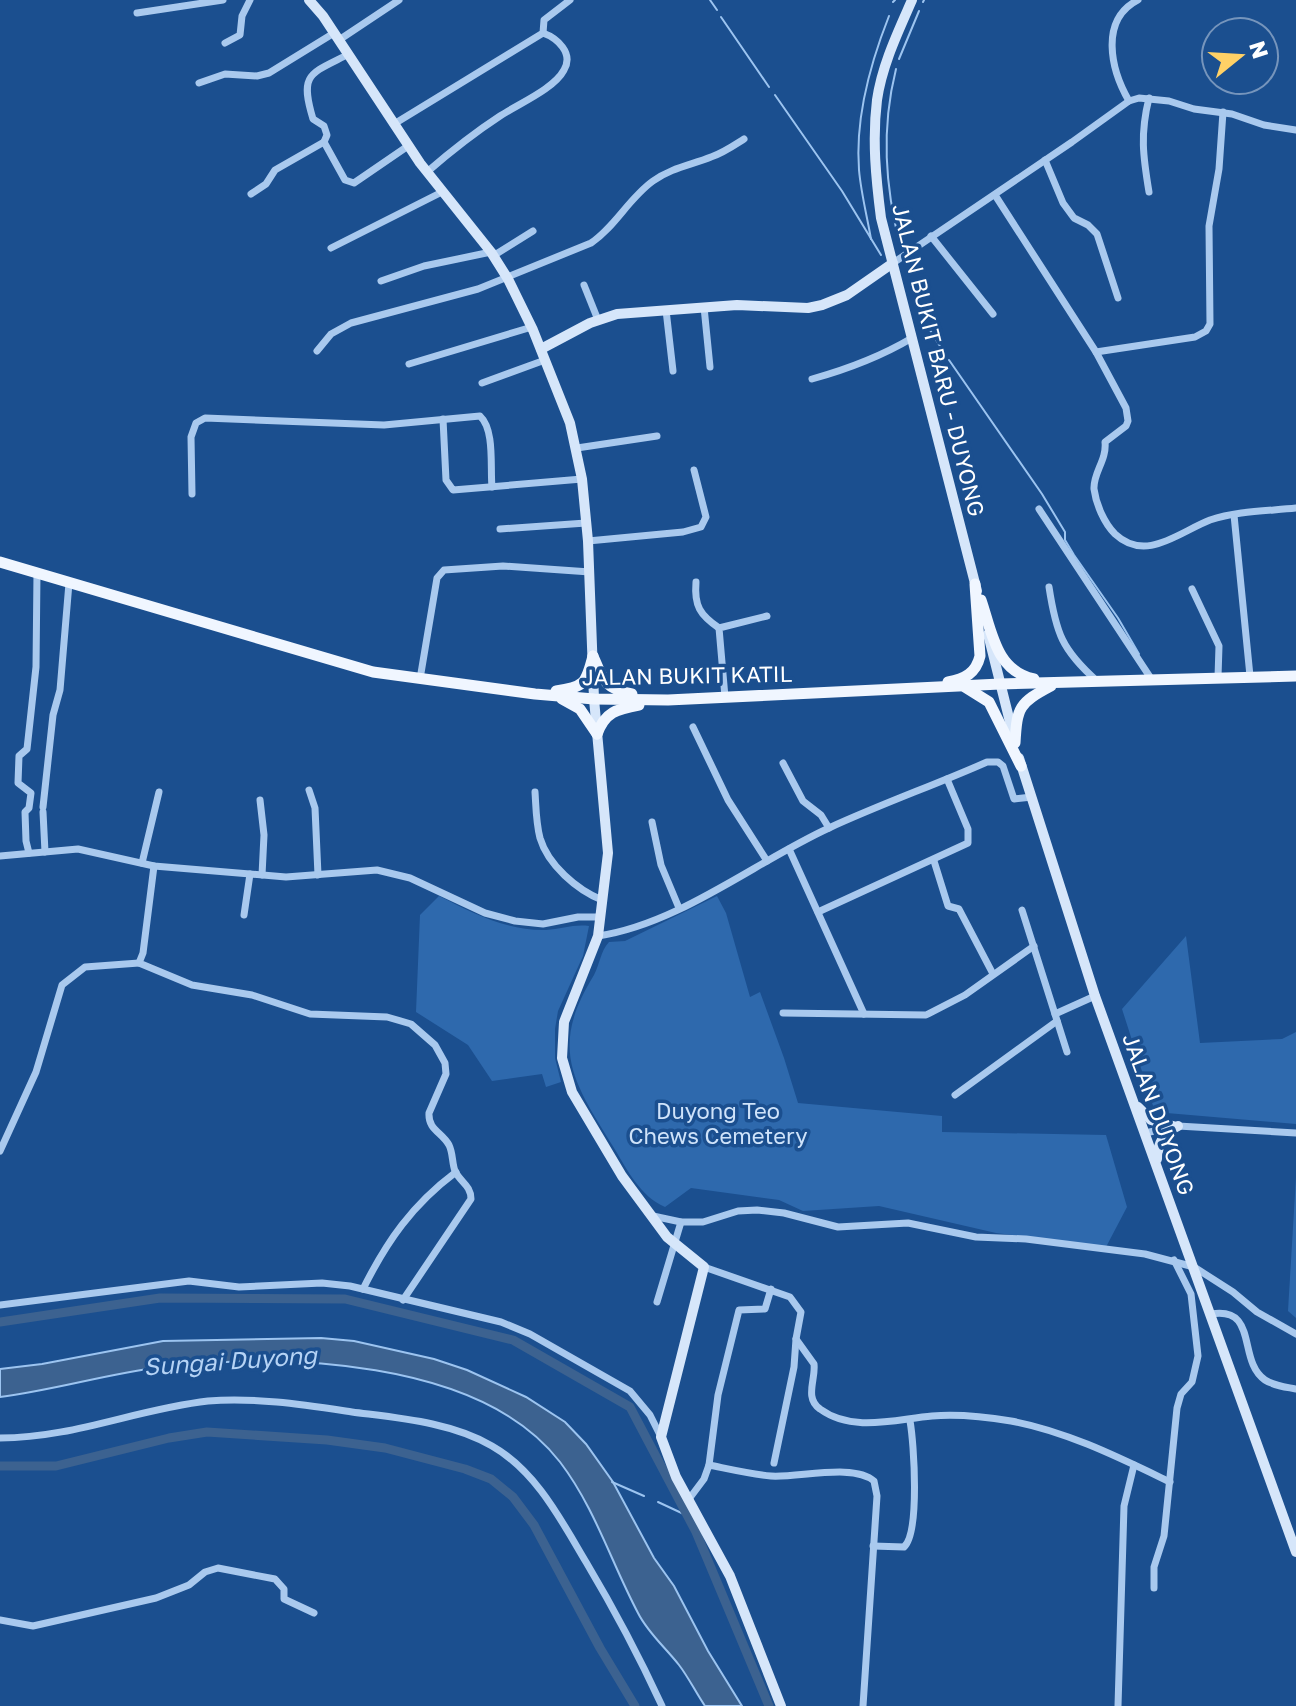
<svg xmlns="http://www.w3.org/2000/svg" width="1296" height="1706" font-family="'Golos Text',sans-serif">
  <style>
    .green { fill: #2e69ad }
    .water { fill: #3c6290; stroke: #9cc4f0; stroke-width: 2 }
    .lines { fill: none; stroke-linecap: round; stroke-linejoin: round }
    .stream { stroke: #9cc4f0; stroke-width: 2 }
    .canal { stroke: #3c6290; stroke-width: 9 }
    .street { stroke: #a9c9ee; stroke-width: 7 }
    .secondary { stroke: #d6e6fa; stroke-width: 10 }
    .primary { stroke: #f0f6ff; stroke-width: 11 }
    .labels { text-anchor: middle; dominant-baseline: central; stroke-width: 7; stroke-linejoin: round; paint-order: stroke }
    .street-label { font-size: 22px; fill: #fff; stroke: #1b4f8f }
    .park-label { font-size: 22px; fill: #cfe3fa; stroke: #1b4f8f }
    .water-label { font-size: 24px; font-style: italic; fill: #b5d3f5; stroke: #1b4f8f }
  </style>
  <rect width="100%" height="100%" fill="#1b4f8f"/>
  <g class="green">
    <path d="M439,896C473,913 507,931 546,930C561,929 574,924 589,926L583,956L558,1011L555,1029V1058L561,1082L546,1087L542,1074L492,1081L468,1045L416,1012L420,915Z"/>
    <path d="M717,896L726,913L750,997L760,992L784,1058L798,1103L942,1116V1132L1106,1135L1127,1207L1106,1247L996,1233L879,1206L803,1211L779,1200L691,1188L665,1207C640,1196 628,1171 614,1148C574,1083 548,1049 594,975C600,964 600,952 609,942L625,941Z"/>
    <polygon points="1186,936 1200,1043 1282,1039 1296,1032 1296,1124 1155,1112 1122,1009"/>
    <polygon points="1296,1177 1296,1318 1288,1311"/>
  </g>
  <path class="water" d="M321,1338L354,1341L434,1359L467,1370L526,1397L565,1422L586,1444L613,1482L654,1558L674,1586L708,1651L742,1706H705C696,1693 689,1678 679,1665C665,1647 648,1633 638,1613C611,1562 595,1508 560,1462C480,1358 281,1353 161,1367C107,1374 54,1390 0,1397V1369L42,1364L163,1341Z"/>
  <g class="lines">
    <g class="stream">
      <polyline points="710,0 717,10"/>
      <polyline points="893,2 895,0"/>
      <polyline points="923,2 924,0"/>
      <polyline points="721,17 769,87"/>
      <polyline points="899,59 919,11"/>
      <path d="M896,69C881,129 885,186 900,245"/>
      <polyline points="775,95 842,191 881,255"/>
      <path d="M871,239C867,216 861,193 859,170C855,118 870,64 889,16"/>
      <polyline points="920,314 943,351"/>
      <polyline points="949,360 1042,494 1065,532 1065,540 1074,555 1118,618 1139,654"/>
      <polyline points="612,1482 644,1496"/>
      <polyline points="658,1502 688,1516"/>
    </g>
    <g class="canal">
      <polyline points="0,1322 160,1298 345,1299 513,1340 630,1407 696,1532 769,1706"/>
      <polyline points="0,1466 56,1466 169,1438 207,1432 327,1440 385,1448 465,1469 491,1479 513,1497 534,1525 600,1648 635,1706"/>
    </g>
    <g class="street">
      <polyline points="137,13 223,0"/>
      <polyline points="339,40 399,0"/>
      <polyline points="225,43 240,35 242,16 250,0"/>
      <path d="M349,54C310,74 299,73 313,119L324,126L327,135L324,142L345,180L354,183L408,146"/>
      <polyline points="199,83 225,74 257,76 269,73 334,33"/>
      <path d="M1149,98C1140,134 1143,156 1149,192"/>
      <path d="M1129,101C1111,70 1099,20 1138,0"/>
      <polyline points="394,124 543,33 544,20 570,0"/>
      <polyline points="1045,160 1063,203 1074,218 1088,225 1097,234 1118,298"/>
      <path d="M427,172C450,152 474,133 500,116C518,104 554,89 564,70C574,53 557,38 543,33"/>
      <polyline points="251,194 266,184 275,170 324,142"/>
      <path d="M995,195L1096,352L1126,408L1128,421L1126,426L1105,442C1107,460 1093,473 1094,489C1096,504 1104,523 1115,534C1146,563 1179,532 1210,520C1237,511 1268,511 1296,508"/>
      <polyline points="931,236 993,314"/>
      <polyline points="331,248 442,192"/>
      <polyline points="493,256 533,231"/>
      <polyline points="893,263 1072,142 1129,101 1139,98 1169,101 1194,109 1232,114 1264,125 1296,130"/>
      <polyline points="381,281 424,266 491,252"/>
      <polyline points="584,285 598,320"/>
      <polyline points="704,307 710,367"/>
      <polyline points="666,310 673,371"/>
      <path d="M317,351L331,334L351,323L478,289L591,243C615,227 629,198 653,181C671,168 691,165 711,157C723,153 733,146 744,139"/>
      <polyline points="1096,352 1195,337 1206,331 1210,324 1209,226 1219,169 1223,112"/>
      <polyline points="409,364 532,327"/>
      <path d="M812,379C848,369 880,357 912,338"/>
      <polyline points="482,383 545,360"/>
      <polyline points="443,419 446,480 453,490 582,479"/>
      <polyline points="577,448 657,436"/>
      <path d="M192,494L191,437L196,423L205,418L384,425L480,416C495,430 490,467 492,487"/>
      <polyline points="1039,509 1152,680"/>
      <polyline points="1234,515 1250,676"/>
      <polyline points="500,529 586,523"/>
      <polyline points="588,541 683,532 701,527 706,517 694,470"/>
      <path d="M696,582C694,606 700,615 719,628"/>
      <path d="M1049,587C1056,633 1062,650 1097,681"/>
      <polyline points="1192,589 1219,646 1218,677"/>
      <polyline points="420,679 437,578 444,570 503,566 590,572"/>
      <polyline points="725,697 719,628 767,616"/>
      <polyline points="693,727 728,800 767,861"/>
      <polyline points="783,763 803,801 821,815 829,828"/>
      <polyline points="309,790 315,808 318,875"/>
      <path d="M535,792C536,807 536,823 540,838C548,865 577,890 602,900"/>
      <polyline points="260,800 264,835 262,875"/>
      <polyline points="43,807 53,715 60,690 69,583"/>
      <polyline points="43,812 45,852"/>
      <polyline points="652,822 661,865 679,908"/>
      <polyline points="789,849 864,1014"/>
      <polyline points="29,853 26,841 25,812 29,808 31,793 18,783 19,756 27,749 36,667 37,573"/>
      <polyline points="0,856 78,849 154,866 286,877 377,870 410,878 485,913 515,921 543,924 578,917 600,917"/>
      <polyline points="934,861 948,906 959,909 993,974"/>
      <polyline points="142,863 159,792"/>
      <path d="M154,866L143,953L139,963L192,985L252,995L310,1014L387,1017L411,1024L435,1045L445,1063L446,1074L429,1113C428,1130 442,1132 449,1145C453,1153 452,1163 455,1171C460,1182 471,1185 471,1199L403,1300"/>
      <polyline points="1022,910 1067,1052"/>
      <polyline points="818,912 968,843 968,829 947,779"/>
      <polyline points="244,915 250,874"/>
      <path d="M598,936C679,924 755,862 829,828C881,804 935,785 987,762H998L1003,766L1014,799L1032,797"/>
      <polyline points="783,1013 926,1015 965,995 1034,946"/>
      <polyline points="1055,1014 1095,996"/>
      <polyline points="955,1095 1057,1021"/>
      <polyline points="1145,1133 1178,1126 1296,1133"/>
      <polyline points="0,1151 36,1072 62,985 85,967 139,963"/>
      <polyline points="653,1216 681,1222 703,1222 738,1211 757,1210 784,1213 838,1227 908,1223 976,1237 1026,1239 1145,1254 1194,1267 1233,1292 1257,1312 1296,1334"/>
      <polyline points="704,1267 790,1297 801,1312 796,1339 794,1367 774,1463"/>
      <path d="M363,1289C387,1241 412,1205 456,1172"/>
      <polyline points="657,1302 681,1222"/>
      <polyline points="0,1305 189,1281 239,1287 322,1283 350,1286 501,1322 530,1334 630,1391 650,1415 661,1437"/>
      <path d="M1211,1314C1259,1306 1237,1361 1265,1380C1274,1386 1286,1387 1296,1389"/>
      <path d="M796,1339L814,1364C816,1379 804,1398 820,1409C853,1433 896,1419 932,1416C957,1414 987,1417 1011,1421C1066,1431 1120,1458 1170,1482"/>
      <path d="M0,1438C73,1438 137,1409 208,1401C255,1397 305,1405 352,1412C398,1418 451,1422 492,1446C536,1471 561,1520 586,1562C614,1609 639,1656 662,1706"/>
      <polyline points="709,1465 718,1395 739,1310 765,1309 771,1289"/>
      <path d="M689,1499L704,1479L709,1465C729,1469 750,1474 771,1476C798,1478 854,1463 874,1481L877,1496L863,1706"/>
      <path d="M873,1546L904,1547C920,1533 914,1443 910,1421"/>
      <polyline points="1154,1588 1154,1567 1164,1536 1177,1408 1181,1394 1192,1382 1198,1356 1191,1294 1174,1260"/>
      <polyline points="0,1620 33,1626 156,1598 189,1585 205,1572 218,1568 275,1579 284,1589 284,1599 314,1613"/>
      <polyline points="1118,1706 1124,1506 1134,1465"/>
    </g>
    <g class="secondary">
      <polyline points="309,0 323,16 420,163 491,252 508,279 533,330 570,423 582,479 588,541 594,699 608,853 598,936 564,1022 562,1058 572,1092 622,1176 667,1237 704,1267 661,1437 676,1477 730,1576 781,1706"/>
      <path d="M912,0C898,32 882,65 877,100C872,140 876,179 881,218L977,591"/>
      <polyline points="541,349 590,323 617,314 737,305 808,308 822,305 847,295 893,263"/>
      <polyline points="988,634 1014,738"/>
      <polyline points="1019,758 1095,996 1296,1552"/>
      <polyline points="1138,1107 1151,1120 1173,1126"/>
      <path d="M1157,1159C1158,1143 1163,1133 1178,1126"/>
    </g>
    <g class="primary">
      <polyline points="0,562 373,672 535,694 594,699 668,700 1000,684 1296,676"/>
      <path d="M981,600C992,632 996,671 1034,679"/>
      <path d="M593,656C603,680 605,689 632,694"/>
      <path d="M948,682C965,679 976,673 980,656L975,584"/>
      <polyline points="965,687 989,702 1021,766"/>
      <path d="M556,691C584,687 586,684 593,656"/>
      <polyline points="562,699 580,709 597,734"/>
      <path d="M597,734C605,712 617,709 639,705"/>
      <path d="M1015,743C1017,707 1019,703 1051,686"/>
    </g>
  </g>
  <g class="labels">
    <g class="street-label">
      <text transform="translate(939 360) rotate(76)">JALAN BUKIT BARU - DUYONG</text>
      <text transform="translate(687 675) rotate(-1)">JALAN BUKIT KATIL</text>
      <text transform="translate(1159 1114) rotate(70)">JALAN DUYONG</text>
    </g>
    <g class="park-label">
      <text x="718" y="1110">Duyong Teo<tspan x="718" dy="25">Chews Cemetery</tspan></text>
    </g>
    <g class="water-label">
      <text transform="translate(230 1360) rotate(-4)">Sungai Duyong</text>
    </g>
  </g>
  <g transform="translate(1240 56) rotate(72)"><circle r="38" fill="#1b4f8f" stroke="#7695bc" stroke-width="2"/>
  <path d="M0-6L14 30L0 20L-14 30Z" fill="#ffd166"/>
  <text y="-12" font-size="22" font-weight="bold" text-anchor="middle" fill="#ffffff">N</text>
  </g>
</svg>
